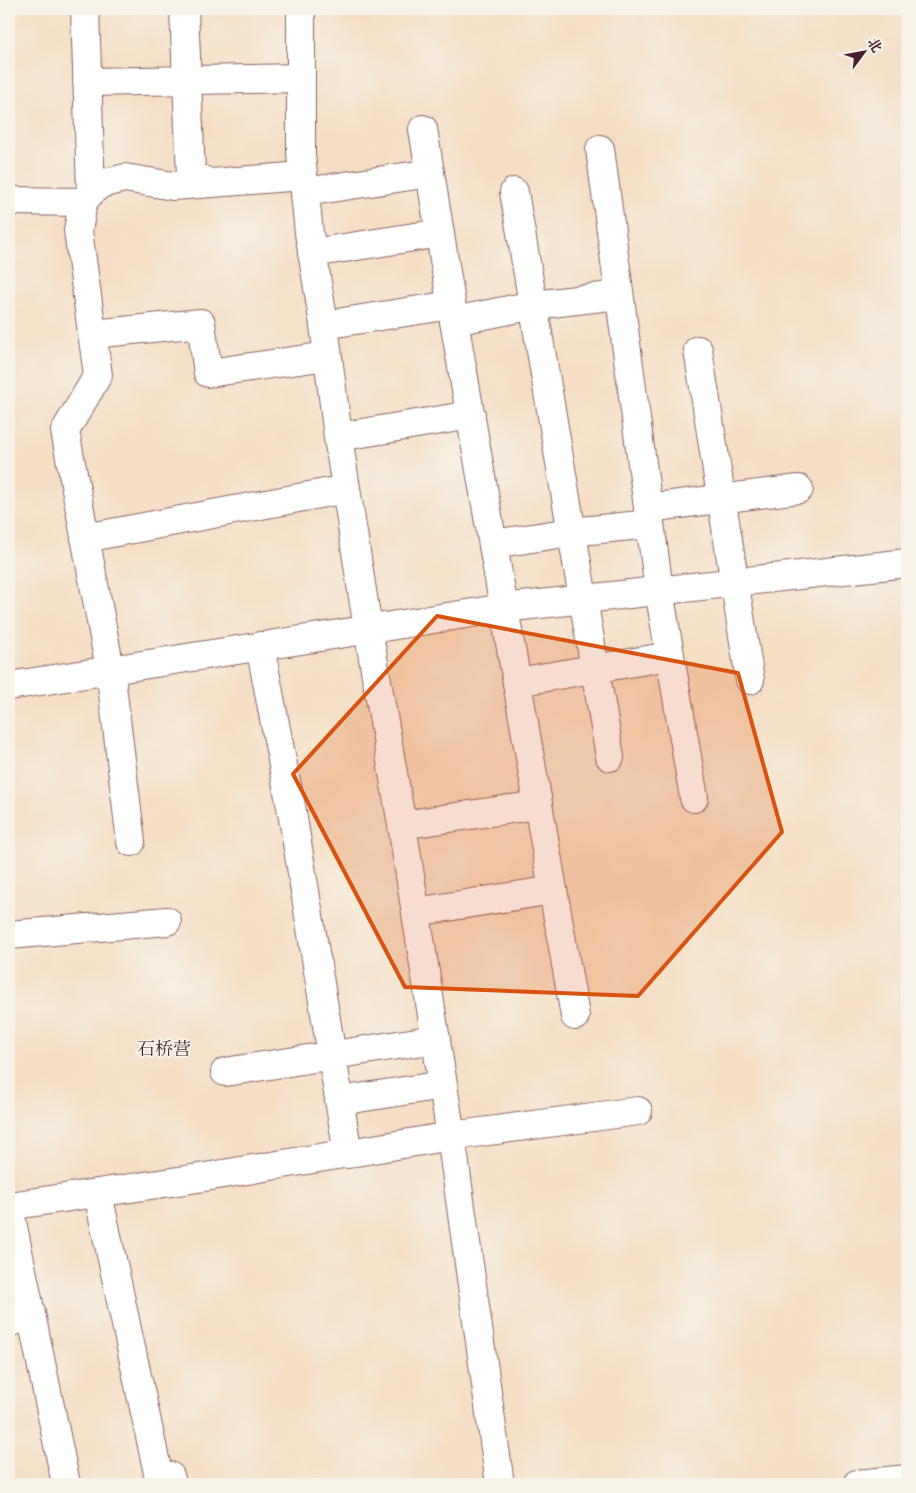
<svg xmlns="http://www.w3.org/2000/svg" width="916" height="1493" font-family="'IM FELL English','Noto Serif SC',serif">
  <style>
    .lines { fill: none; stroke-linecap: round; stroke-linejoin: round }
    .minor-casing { stroke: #866261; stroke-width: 30 }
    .minor { stroke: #fff; stroke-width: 28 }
    .marked { fill: #d8530f; fill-opacity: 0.2; stroke: #d8530f; stroke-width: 4; stroke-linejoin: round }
    .labels { text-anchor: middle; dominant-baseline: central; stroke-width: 4; stroke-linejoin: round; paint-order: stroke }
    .quarter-label { font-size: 18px; fill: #4a1f2b; stroke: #f7f3e8 }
  </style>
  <rect width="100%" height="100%" fill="#f7f3e8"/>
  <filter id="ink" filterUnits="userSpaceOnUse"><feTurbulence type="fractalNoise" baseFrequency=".02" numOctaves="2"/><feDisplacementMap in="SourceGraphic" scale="10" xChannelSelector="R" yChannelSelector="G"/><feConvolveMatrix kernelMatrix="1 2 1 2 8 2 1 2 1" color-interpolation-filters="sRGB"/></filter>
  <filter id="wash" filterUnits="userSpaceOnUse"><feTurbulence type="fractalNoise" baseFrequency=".0096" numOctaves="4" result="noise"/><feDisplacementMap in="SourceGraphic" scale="20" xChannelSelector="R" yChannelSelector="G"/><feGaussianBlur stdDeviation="1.12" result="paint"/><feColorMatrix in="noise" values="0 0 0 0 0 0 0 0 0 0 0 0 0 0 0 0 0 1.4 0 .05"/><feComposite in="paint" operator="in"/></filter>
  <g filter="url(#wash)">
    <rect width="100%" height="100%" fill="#f5dec4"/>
  </g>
  <g filter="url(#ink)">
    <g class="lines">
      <g class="minor-casing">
        <g id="minor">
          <polyline points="85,9 91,192"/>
          <polyline points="184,9 191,175 210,183"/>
          <polyline points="301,9 301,154 309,233 324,325 338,437 368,629 402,825 451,1136 500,1484"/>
          <polyline points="87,82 301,78"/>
          <polyline points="423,129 454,321 575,1016"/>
          <polyline points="600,149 659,590 694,798"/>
          <polyline points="305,192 430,173"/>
          <polyline points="514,192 610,757"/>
          <polyline points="9,201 83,202"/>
          <polyline points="312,253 440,233"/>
          <polyline points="454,321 534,305 619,295"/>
          <polyline points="324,325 451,305"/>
          <polyline points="93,334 201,323 208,373 327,356"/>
          <polyline points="698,350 750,680"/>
          <polyline points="338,437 471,415"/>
          <polyline points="648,508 799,489"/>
          <polyline points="85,538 346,489"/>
          <polyline points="493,544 571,532 650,524"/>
          <polyline points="260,646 292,812 348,1154"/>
          <polyline points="517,682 670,656"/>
          <polyline points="9,686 504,608 907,563"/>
          <polyline points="402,825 538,805"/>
          <polyline points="131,842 110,669 65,431 98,375 78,231 83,202 91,192 100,184 125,178 173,186 303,176"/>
          <polyline points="416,912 553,890"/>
          <polyline points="9,935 167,921"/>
          <polyline points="225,1072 436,1039"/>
          <polyline points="339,1101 443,1085"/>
          <polyline points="98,1194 159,1478 170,1476 172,1484"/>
          <polyline points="9,1206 205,1177 451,1136 638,1111"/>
          <polyline points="9,1207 66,1484"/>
          <polyline points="9,1322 31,1317"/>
          <polyline points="857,1484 907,1479"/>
        </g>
      </g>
      <use href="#minor" class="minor"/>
    </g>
  </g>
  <path class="marked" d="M437,616L738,673L782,832L638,996L405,987L293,774Z"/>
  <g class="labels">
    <g class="quarter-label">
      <text x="164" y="1050">石桥营</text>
    </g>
  </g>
  <rect width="916" height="1493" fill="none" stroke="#f7f3e8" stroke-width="30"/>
  <g transform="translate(864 52) rotate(58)" stroke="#f7f3e8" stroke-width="4" paint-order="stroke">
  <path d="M0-4L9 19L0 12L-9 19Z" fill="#4a1f2b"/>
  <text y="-8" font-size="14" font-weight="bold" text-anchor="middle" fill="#4a1f2b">北</text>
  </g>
</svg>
